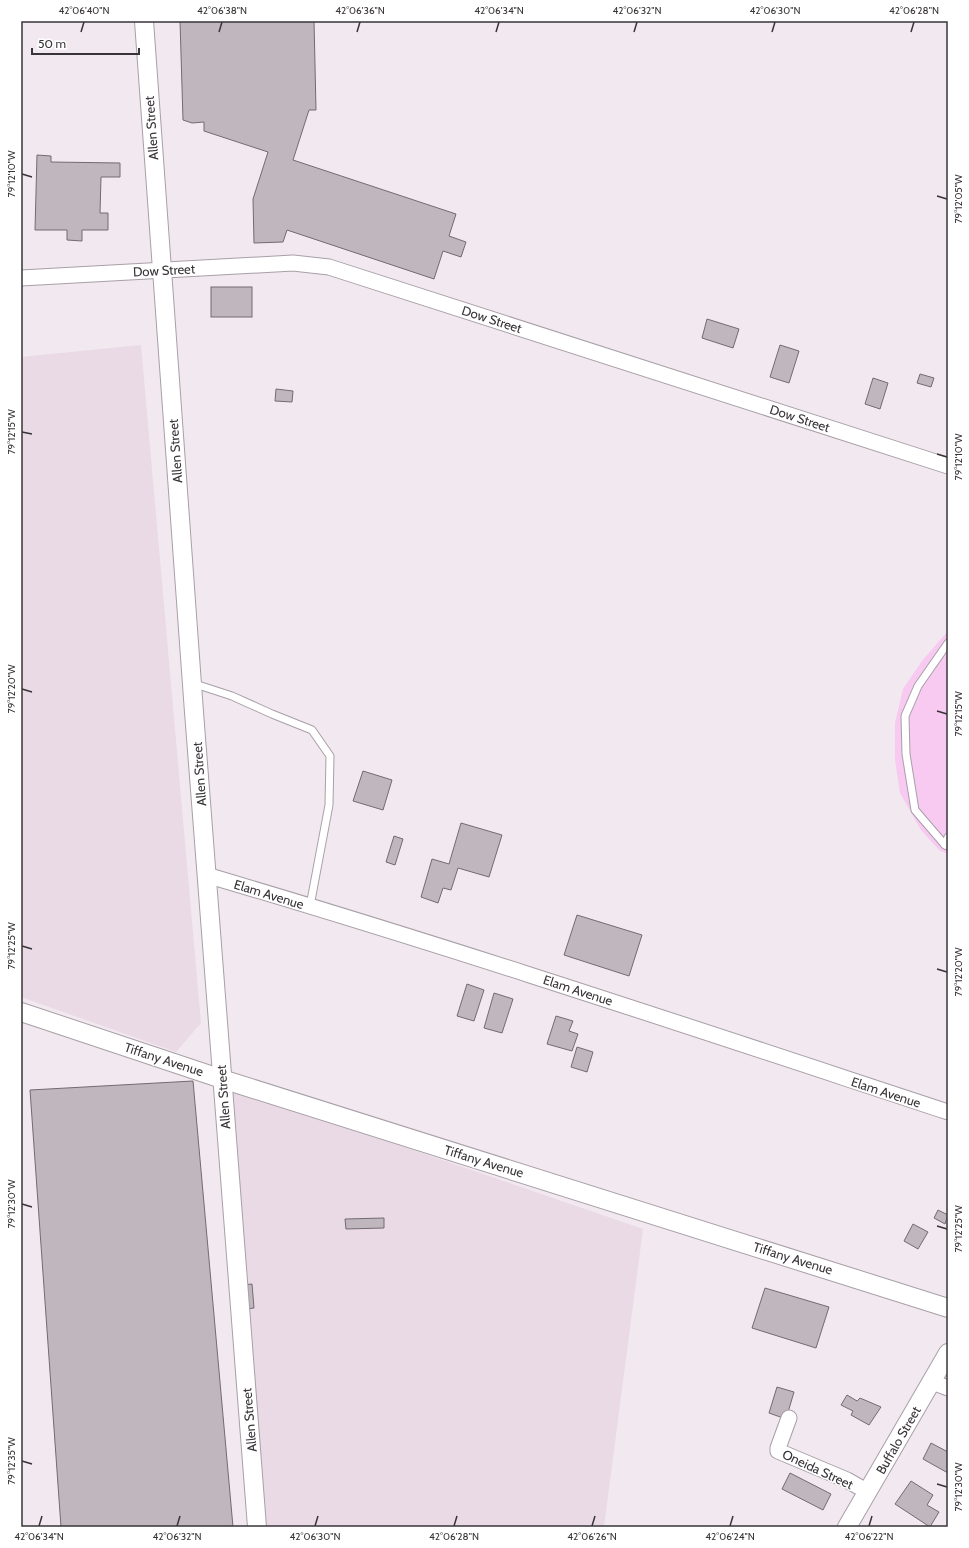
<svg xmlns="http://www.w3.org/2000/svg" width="969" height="1548" font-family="Cabin,sans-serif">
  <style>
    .built { fill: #e9dae6 }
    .green { fill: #f8c9f1 }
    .building { fill: #bfb6be; stroke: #736b72 }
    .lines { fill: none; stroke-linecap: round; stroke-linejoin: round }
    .service-casing { stroke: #a89fa7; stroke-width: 9 }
    .minor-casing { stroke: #a89fa7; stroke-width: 17 }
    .tertiary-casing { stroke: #a89fa7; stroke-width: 20 }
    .service { stroke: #fff; stroke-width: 7 }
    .minor { stroke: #fff; stroke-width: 15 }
    .tertiary { stroke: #fff; stroke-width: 18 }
    .ticks { fill: none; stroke: #383438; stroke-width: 1.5 }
    .labels { text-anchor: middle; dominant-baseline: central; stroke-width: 3; stroke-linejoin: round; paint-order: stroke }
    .street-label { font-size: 13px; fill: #383438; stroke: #fff }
    .neatline { fill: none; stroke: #383438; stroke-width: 1.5 }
    .ticks-label { font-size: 10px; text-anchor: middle; fill: #383438 }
  </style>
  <rect width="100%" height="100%" fill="#f2e8f0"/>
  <g class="built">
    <polygon points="141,345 201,1023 176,1052 21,997 21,357"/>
    <polygon points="231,1087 643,1229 604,1527 261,1527"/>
  </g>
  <polygon class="green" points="948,631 948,854 939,850 921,830 900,793 895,760 895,723 903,689 922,661"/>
  <g class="building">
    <polygon points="180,21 314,21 316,110 309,110 293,160 456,214 449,236 466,242 461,257 443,251 434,279 287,230 283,242 254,243 253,199 268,152 204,131 204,122 192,123 183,120"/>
    <polygon points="37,155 51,156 51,162 120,163 120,177 101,177 100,213 108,213 108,230 82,230 82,241 67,240 67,230 35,230"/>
    <rect x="211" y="287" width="41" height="30"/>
    <polygon points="707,319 739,329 733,348 702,338"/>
    <polygon points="780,345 799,351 789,383 770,377"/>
    <polygon points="920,374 934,378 931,387 917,383"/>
    <polygon points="873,378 888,383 880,409 865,404"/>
    <polygon points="276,389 293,391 292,402 275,401"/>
    <polygon points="363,771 392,780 383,810 353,801"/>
    <polygon points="461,823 502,835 489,877 458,868 451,890 443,888 438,903 421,897 432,859 449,864"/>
    <polygon points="394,836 403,839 395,865 386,862"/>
    <polygon points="577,915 642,935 629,976 564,955"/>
    <polygon points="467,984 484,990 474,1021 457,1016"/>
    <polygon points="494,993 513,999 502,1033 484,1028"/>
    <polygon points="556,1016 573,1021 569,1031 578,1034 572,1051 547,1044"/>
    <polygon points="577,1047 593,1052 587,1072 571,1067"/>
    <polygon points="193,1081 233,1527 61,1527 30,1090"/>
    <polygon points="938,1210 948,1215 945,1224 934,1218"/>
    <polygon points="384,1218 384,1228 346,1229 345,1219"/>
    <polygon points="913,1224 928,1232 918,1249 904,1241"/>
    <polygon points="252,1284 254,1308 246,1309 243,1285"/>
    <polygon points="765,1288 829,1307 816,1348 752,1328"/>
    <polygon points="777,1387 794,1392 786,1419 769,1413"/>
    <polygon points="847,1395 857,1401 860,1398 881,1407 869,1425 851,1415 853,1411 841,1405"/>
    <polygon points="931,1443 948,1452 948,1473 923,1459"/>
    <polygon points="790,1473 831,1494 823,1510 782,1489"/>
    <polygon points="911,1481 933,1495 927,1505 939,1512 930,1527 895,1504"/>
  </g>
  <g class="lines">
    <g class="service-casing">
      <g id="service">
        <polyline points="948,643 918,686 905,716 906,754 915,810 945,845 948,846"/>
        <polyline points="192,683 232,696 272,714 312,730 330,756 329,805 310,906"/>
        <polyline points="945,845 948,837"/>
      </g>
    </g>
    <g class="minor-casing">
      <g id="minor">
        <polyline points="21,278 293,263 329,267 948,466"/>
        <path d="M206,875C455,948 702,1031 948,1112"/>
        <polyline points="932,1382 948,1388"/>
        <polyline points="789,1418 778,1448 778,1451 847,1480 868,1492"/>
      </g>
    </g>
    <g class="tertiary-casing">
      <g id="tertiary">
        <polyline points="144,21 194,712 257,1527"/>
        <polyline points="21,1012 222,1079 948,1308"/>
        <polyline points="847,1527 948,1353"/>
      </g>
    </g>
    <use href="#service" class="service"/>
    <use href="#minor" class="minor"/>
    <use href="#tertiary" class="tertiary"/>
  </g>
  <path class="ticks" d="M81,32L84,22M219,32L222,22M357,32L360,22M496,32L499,22M634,32L637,22M772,32L775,22M911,32L914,22M22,174L32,177M937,196L947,199M22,432L32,434M937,454L947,457M22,689L32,692M937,711L947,714M22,946L32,949M937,969L947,972M22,1204L32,1207M937,1226L947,1229M22,1461L32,1464M937,1484L947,1487M39,1526L42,1516M177,1526L180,1516M315,1526L318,1516M454,1526L457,1516M592,1526L595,1516M730,1526L733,1516M869,1526L872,1516"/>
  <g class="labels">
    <g class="street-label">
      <text transform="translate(151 128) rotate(-94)">Allen Street</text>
      <text transform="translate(164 270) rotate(-3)">Dow Street</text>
      <text transform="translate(492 319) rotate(18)">Dow Street</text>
      <text transform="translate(800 418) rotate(18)">Dow Street</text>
      <text transform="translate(175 451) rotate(-94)">Allen Street</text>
      <text transform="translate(199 774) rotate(-94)">Allen Street</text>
      <text transform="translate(269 894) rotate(17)">Elam Avenue</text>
      <text transform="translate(578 990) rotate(18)">Elam Avenue</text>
      <text transform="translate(164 1059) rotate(18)">Tiffany Avenue</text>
      <text transform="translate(886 1092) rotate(18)">Elam Avenue</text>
      <text transform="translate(223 1097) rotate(-94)">Allen Street</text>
      <text transform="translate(484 1161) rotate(17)">Tiffany Avenue</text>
      <text transform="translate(793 1258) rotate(17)">Tiffany Avenue</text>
      <text transform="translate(249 1420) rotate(-95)">Allen Street</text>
      <text transform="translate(898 1440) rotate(-60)">Buffalo Street</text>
      <text transform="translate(818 1469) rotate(25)">Oneida Street</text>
    </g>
  </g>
  <rect width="969" height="1548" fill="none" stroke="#ffffff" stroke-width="44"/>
  <path d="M32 48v6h107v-6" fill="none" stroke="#383438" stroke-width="2"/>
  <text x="38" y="48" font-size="12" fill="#383438" stroke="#ffffff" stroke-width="3" paint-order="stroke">50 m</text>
  <rect x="22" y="22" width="925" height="1504" class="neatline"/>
  <g class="ticks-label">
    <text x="84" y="14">42°06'40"N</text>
    <text x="222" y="14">42°06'38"N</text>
    <text x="360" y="14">42°06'36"N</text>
    <text x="499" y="14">42°06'34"N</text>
    <text x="637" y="14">42°06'32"N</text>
    <text x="775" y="14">42°06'30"N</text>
    <text x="914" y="14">42°06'28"N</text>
    <text transform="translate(11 174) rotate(-90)" y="4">79°12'10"W</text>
    <text transform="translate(958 199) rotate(-90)" y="4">79°12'05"W</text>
    <text transform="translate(11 432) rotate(-90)" y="4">79°12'15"W</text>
    <text transform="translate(958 457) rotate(-90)" y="4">79°12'10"W</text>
    <text transform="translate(11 689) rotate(-90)" y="4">79°12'20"W</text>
    <text transform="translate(958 714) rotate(-90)" y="4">79°12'15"W</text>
    <text transform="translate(11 946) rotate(-90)" y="4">79°12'25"W</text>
    <text transform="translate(958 972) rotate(-90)" y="4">79°12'20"W</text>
    <text transform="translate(11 1204) rotate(-90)" y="4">79°12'30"W</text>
    <text transform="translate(958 1229) rotate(-90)" y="4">79°12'25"W</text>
    <text transform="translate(11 1461) rotate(-90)" y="4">79°12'35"W</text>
    <text transform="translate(958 1487) rotate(-90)" y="4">79°12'30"W</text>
    <text x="39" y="1540">42°06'34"N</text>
    <text x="177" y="1540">42°06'32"N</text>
    <text x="315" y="1540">42°06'30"N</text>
    <text x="454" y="1540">42°06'28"N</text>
    <text x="592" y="1540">42°06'26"N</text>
    <text x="730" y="1540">42°06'24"N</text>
    <text x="869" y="1540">42°06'22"N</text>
  </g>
</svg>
